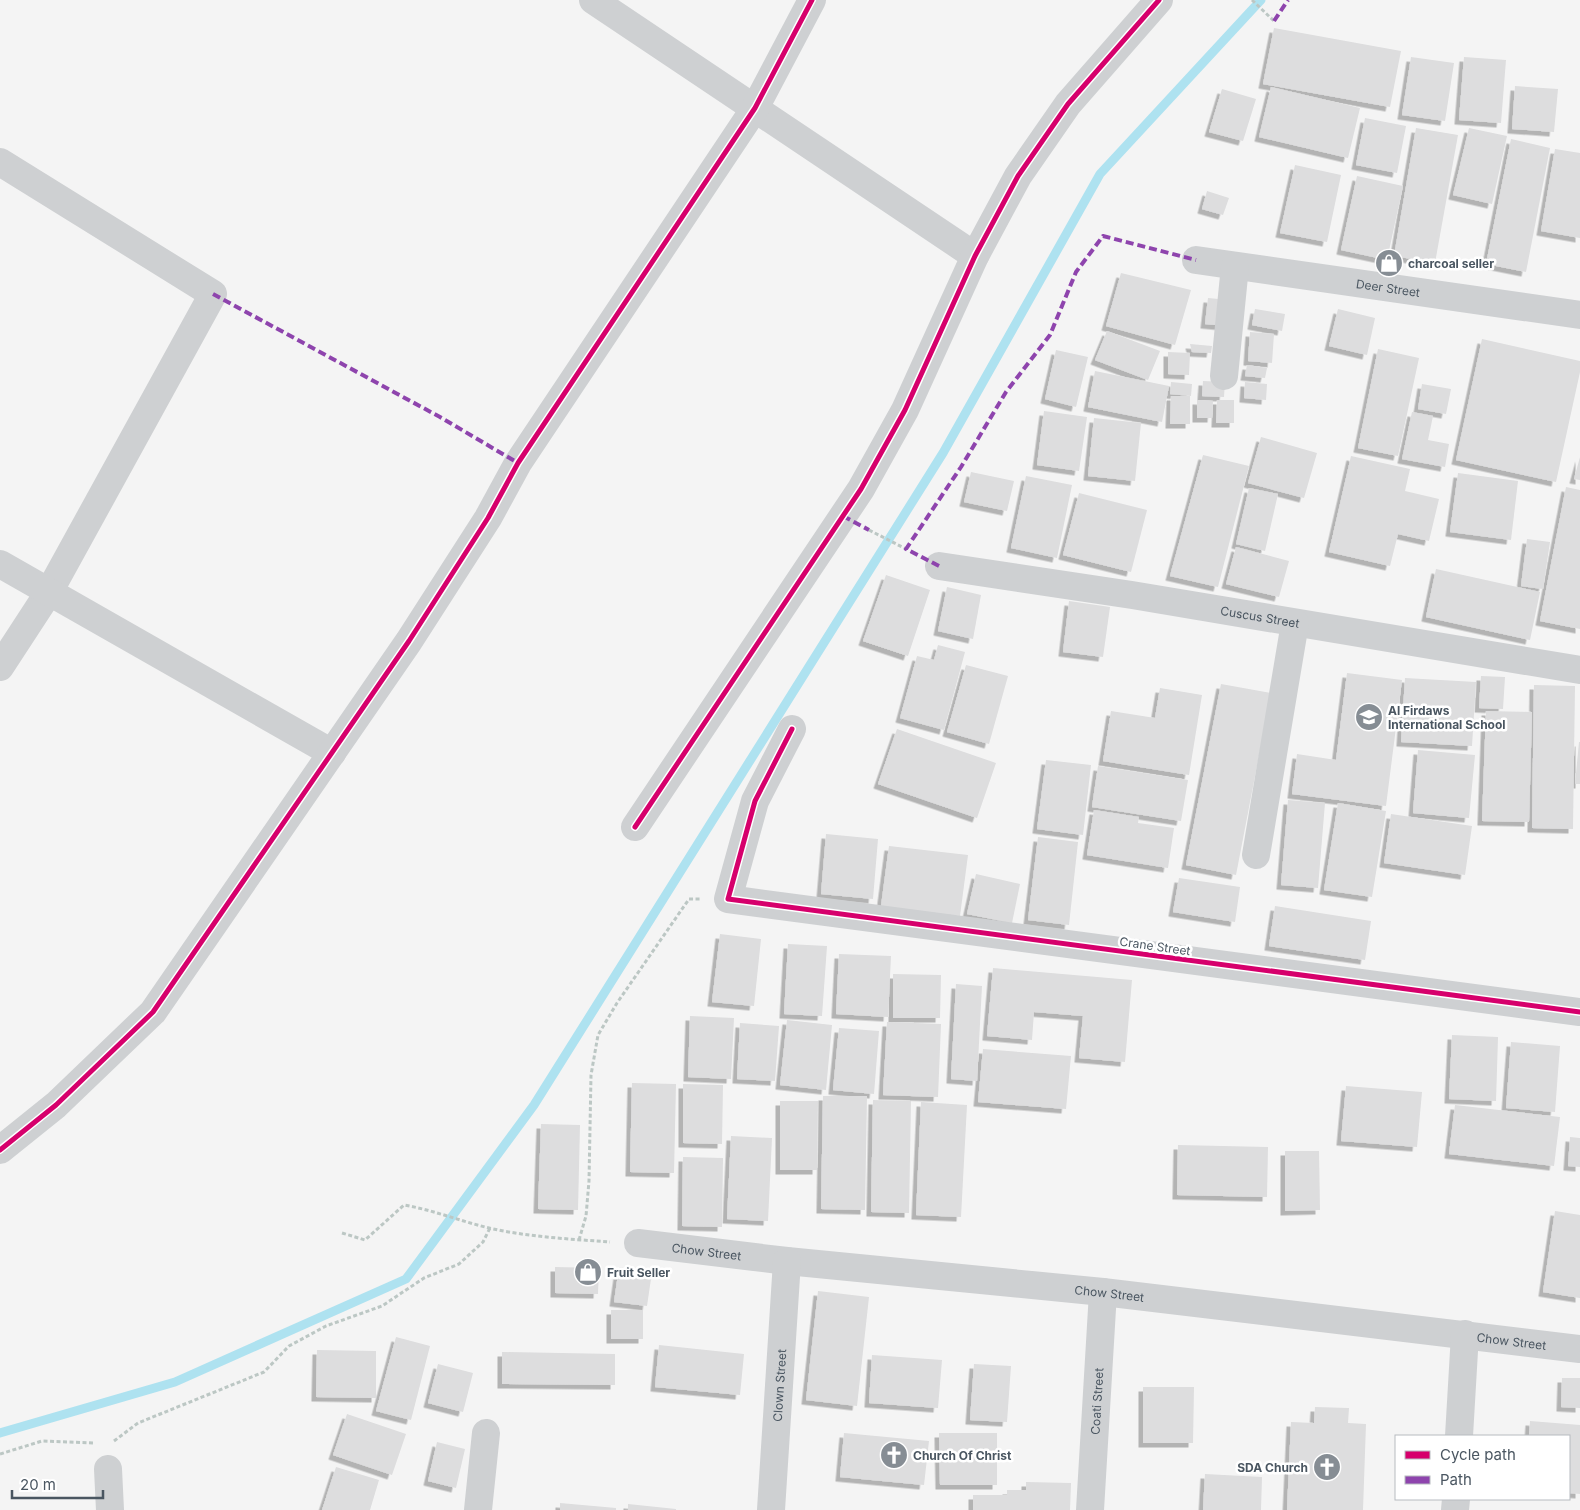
<svg xmlns="http://www.w3.org/2000/svg" width="1580" height="1510" font-family="Inter,sans-serif">
  <style>
    .lines { fill: none; stroke-linecap: round; stroke-linejoin: round }
    .stream { stroke: #aee2f0; stroke-width: 9 }
    .building { fill: #ddddde; filter: url(#shadow) }
    .path { stroke: #bcc7c4; stroke-width: 3; stroke-dasharray: 4 2.5; stroke-linecap: butt }
    .minor { stroke: #ced0d2; stroke-width: 28 }
    .quiet { stroke: #8e44ad; stroke-width: 4; stroke-dasharray: 8 4; stroke-linecap: butt }
    .cycleway-casing { stroke: #fff; stroke-width: 8 }
    .cycleway { stroke: #d6006c; stroke-width: 5 }
    .labels { text-anchor: middle; dominant-baseline: central; stroke-width: 5; stroke-linejoin: round; paint-order: stroke }
    .poi-label { font-size: 12px; font-weight: bold; fill: #4a5661; stroke: #fff; text-anchor: start }
    .street-label { font-size: 12px; fill: #4a5661; stroke: #fff }
  </style>
  <defs>
    <filter id="shadow"><feDropShadow dx="-4.5" dy="4.5" stdDeviation="0" flood-color="#0004"/></filter>
  </defs>
  <rect width="100%" height="100%" fill="#f4f4f4"/>
  <g class="lines">
    <polyline class="stream" points="0,1433 175,1382 406,1279 534,1105 943,453 1100,174 1261,0"/>
  </g>
  <g class="building">
    <polygon points="1274,28 1401,51 1390,107 1263,84"/>
    <polygon points="1411,57 1454,63 1445,121 1402,115"/>
    <polygon points="1464,57 1506,60 1501,123 1459,120"/>
    <polygon points="1515,86 1558,89 1554,132 1512,129"/>
    <polygon points="1271,87 1360,108 1348,158 1259,137"/>
    <polygon points="1222,89 1256,99 1243,141 1209,132"/>
    <polygon points="1365,118 1406,126 1397,173 1356,165"/>
    <polygon points="1416,128 1458,135 1435,263 1394,256"/>
    <polygon points="1469,128 1507,136 1492,204 1453,195"/>
    <polygon points="1511,139 1550,148 1526,272 1486,264"/>
    <polygon points="1555,149 1580,153 1580,238 1541,231"/>
    <polygon points="1295,165 1341,175 1327,242 1280,233"/>
    <polygon points="1357,176 1403,186 1387,260 1341,250"/>
    <polygon points="1207,191 1229,198 1223,215 1202,209"/>
    <polygon points="1121,273 1191,290 1175,345 1106,326"/>
    <polygon points="1208,298 1229,300 1226,326 1205,324"/>
    <polygon points="1255,309 1285,314 1282,331 1252,325"/>
    <polygon points="1338,309 1375,318 1367,355 1329,346"/>
    <polygon points="1107,331 1160,351 1148,380 1095,360"/>
    <polygon points="1250,332 1274,334 1272,363 1248,361"/>
    <polygon points="1482,339 1580,361 1580,372 1556,482 1456,460"/>
    <polygon points="1190,344 1212,346 1211,353 1192,352"/>
    <polygon points="1378,349 1419,358 1398,456 1358,448"/>
    <polygon points="1056,350 1088,357 1076,407 1045,399"/>
    <polygon points="1168,352 1190,353 1189,375 1168,374"/>
    <polygon points="1247,365 1267,368 1265,378 1245,376"/>
    <polygon points="1095,371 1169,386 1162,422 1088,407"/>
    <polygon points="1203,381 1225,382 1224,397 1202,396"/>
    <polygon points="1171,382 1192,384 1191,396 1170,394"/>
    <polygon points="1245,382 1267,384 1266,400 1244,398"/>
    <polygon points="1422,384 1451,389 1446,414 1418,409"/>
    <polygon points="1171,396 1190,396 1190,424 1170,424"/>
    <polygon points="1197,400 1213,401 1212,418 1197,418"/>
    <polygon points="1217,400 1234,400 1234,423 1216,423"/>
    <polygon points="1044,411 1087,417 1079,471 1037,465"/>
    <polygon points="1412,412 1433,416 1428,440 1449,444 1445,467 1402,459"/>
    <polygon points="1094,418 1141,423 1135,481 1088,476"/>
    <polygon points="1261,437 1317,453 1304,498 1248,483"/>
    <polygon points="1203,455 1249,466 1218,587 1170,576"/>
    <polygon points="1351,456 1410,469 1405,491 1439,499 1429,541 1398,534 1390,566 1329,552"/>
    <polygon points="1580,457 1580,480 1574,479"/>
    <polygon points="971,472 1014,481 1007,511 964,502"/>
    <polygon points="1458,473 1518,481 1511,540 1450,532"/>
    <polygon points="1026,476 1072,485 1057,558 1011,548"/>
    <polygon points="1566,487 1580,490 1580,629 1540,621"/>
    <polygon points="1249,488 1278,494 1265,551 1236,544"/>
    <polygon points="1079,493 1147,510 1131,572 1063,555"/>
    <polygon points="1527,539 1550,542 1543,589 1521,586"/>
    <polygon points="1236,547 1289,561 1279,597 1226,584"/>
    <polygon points="1436,569 1540,592 1530,640 1426,617"/>
    <polygon points="886,575 930,590 908,656 863,641"/>
    <polygon points="947,587 981,595 973,639 938,631"/>
    <polygon points="1069,601 1110,607 1103,657 1063,652"/>
    <polygon points="938,645 965,652 944,730 900,718 917,656 934,660"/>
    <polygon points="966,665 1008,676 989,744 947,732"/>
    <polygon points="1347,673 1402,680 1386,806 1292,794 1297,754 1336,760"/>
    <polygon points="1481,676 1505,677 1503,709 1479,708"/>
    <polygon points="1405,678 1476,682 1472,746 1401,742"/>
    <polygon points="1221,684 1271,693 1236,875 1186,865"/>
    <polygon points="1534,685 1575,686 1573,829 1532,828"/>
    <polygon points="1160,688 1202,695 1189,775 1103,761 1111,711 1155,718"/>
    <polygon points="1486,711 1532,712 1529,822 1482,821"/>
    <polygon points="897,729 996,763 977,818 878,784"/>
    <polygon points="1579,742 1580,742 1580,784 1575,784"/>
    <polygon points="1418,750 1475,755 1469,818 1413,813"/>
    <polygon points="1046,760 1091,765 1083,835 1037,829"/>
    <polygon points="1098,766 1188,780 1181,821 1092,807"/>
    <polygon points="1288,800 1325,803 1318,888 1281,885"/>
    <polygon points="1338,803 1386,811 1372,897 1324,890"/>
    <polygon points="1094,810 1139,817 1138,823 1174,828 1168,868 1087,855"/>
    <polygon points="1391,814 1472,826 1465,875 1384,863"/>
    <polygon points="826,834 878,839 873,899 821,894"/>
    <polygon points="1038,837 1078,842 1069,925 1028,920"/>
    <polygon points="889,846 968,855 960,916 881,906"/>
    <polygon points="976,874 1020,884 1012,923 967,914"/>
    <polygon points="1179,878 1240,887 1235,922 1173,912"/>
    <polygon points="1275,906 1371,921 1365,960 1269,946"/>
    <polygon points="720,934 761,939 754,1006 712,1002"/>
    <polygon points="788,944 827,946 822,1016 784,1014"/>
    <polygon points="839,954 891,956 888,1017 836,1014"/>
    <polygon points="993,968 1132,980 1125,1062 1079,1058 1083,1016 1034,1012 1032,1040 987,1036"/>
    <polygon points="893,974 941,975 940,1018 893,1018"/>
    <polygon points="956,984 982,986 977,1081 951,1079"/>
    <polygon points="690,1016 734,1018 731,1079 688,1077"/>
    <polygon points="787,1020 832,1025 826,1090 780,1085"/>
    <polygon points="887,1022 941,1024 938,1097 883,1095"/>
    <polygon points="740,1023 779,1026 775,1081 737,1079"/>
    <polygon points="839,1028 879,1031 874,1094 833,1090"/>
    <polygon points="1452,1035 1498,1037 1496,1101 1449,1099"/>
    <polygon points="1511,1042 1560,1046 1555,1112 1506,1108"/>
    <polygon points="983,1049 1071,1056 1066,1109 978,1102"/>
    <polygon points="632,1083 676,1084 674,1173 630,1172"/>
    <polygon points="683,1084 723,1085 722,1144 683,1143"/>
    <polygon points="1346,1086 1422,1092 1417,1147 1341,1141"/>
    <polygon points="823,1096 867,1096 865,1210 821,1209"/>
    <polygon points="873,1100 911,1101 909,1213 871,1212"/>
    <polygon points="780,1101 818,1101 817,1170 780,1170"/>
    <polygon points="921,1102 967,1105 961,1217 916,1215"/>
    <polygon points="1455,1105 1560,1117 1554,1166 1449,1154"/>
    <polygon points="541,1124 580,1125 578,1210 538,1209"/>
    <polygon points="731,1136 772,1138 768,1221 727,1219"/>
    <polygon points="1570,1137 1580,1138 1580,1167 1568,1166"/>
    <polygon points="1178,1145 1268,1147 1267,1197 1177,1195"/>
    <polygon points="1285,1151 1319,1151 1320,1210 1285,1211"/>
    <polygon points="683,1157 723,1158 722,1227 682,1226"/>
    <polygon points="1555,1211 1580,1215 1580,1298 1543,1292"/>
    <polygon points="555,1267 599,1268 598,1294 555,1293"/>
    <polygon points="619,1267 652,1272 647,1306 614,1302"/>
    <polygon points="818,1291 869,1297 857,1406 806,1400"/>
    <rect x="611" y="1310" width="32" height="29"/>
    <polygon points="396,1337 430,1346 411,1420 376,1411"/>
    <polygon points="659,1345 744,1354 740,1395 655,1387"/>
    <polygon points="317,1350 376,1351 376,1398 316,1397"/>
    <polygon points="502,1352 615,1354 615,1385 502,1384"/>
    <polygon points="872,1355 942,1360 938,1408 869,1403"/>
    <polygon points="438,1364 473,1373 463,1412 428,1403"/>
    <polygon points="974,1364 1011,1366 1007,1422 970,1420"/>
    <polygon points="1562,1378 1580,1378 1580,1408 1561,1407"/>
    <polygon points="1143,1387 1194,1387 1193,1443 1143,1443"/>
    <polygon points="1315,1407 1349,1408 1348,1423 1366,1424 1363,1510 1287,1510 1291,1422 1314,1423"/>
    <polygon points="347,1414 406,1434 392,1475 333,1455"/>
    <polygon points="1530,1421 1580,1425 1580,1494 1569,1493 1569,1436 1529,1436"/>
    <polygon points="844,1433 929,1441 924,1485 840,1477"/>
    <polygon points="939,1433 997,1433 997,1485 940,1485"/>
    <polygon points="437,1442 465,1449 456,1488 428,1481"/>
    <polygon points="336,1467 379,1480 370,1510 322,1510"/>
    <polygon points="1205,1474 1262,1477 1261,1510 1203,1510"/>
    <polygon points="1026,1482 1071,1483 1070,1510 973,1510 973,1495 1007,1495 1007,1490 1026,1490"/>
    <polygon points="560,1503 616,1508 616,1510 560,1510"/>
    <polygon points="628,1504 676,1509 676,1510 628,1510"/>
  </g>
  <g class="lines">
    <g class="path">
      <polyline points="1252,0 1274,21"/>
      <polyline points="869,530 906,549"/>
      <path d="M342,1233L365,1240L404,1205C433,1210 460,1221 489,1228C528,1237 570,1239 610,1242"/>
      <polyline points="579,1240 586,1216 589,1181 591,1075 598,1035 617,1003 689,899 700,899"/>
      <polyline points="114,1441 138,1423 264,1372 289,1346 326,1326 382,1306 424,1278 459,1264 483,1242 490,1228"/>
      <polyline points="0,1454 42,1441 93,1443"/>
    </g>
    <g class="minor">
      <polyline points="593,0 975,256"/>
      <polyline points="0,162 213,294 49,592 0,667"/>
      <path id="s1" d="M1196,260L1580,315"/>
      <polyline points="1224,376 1235,266"/>
      <polyline points="0,564 332,753"/>
      <path id="s2" d="M939,566L1132,595L1580,670"/>
      <polyline points="792,729 755,801 728,899 1580,1012"/>
      <polyline points="635,827 861,489 905,410 975,256 1018,176 1068,104 1159,0"/>
      <polyline points="1256,855 1295,623"/>
      <polyline points="0,1150 56,1105 153,1012 409,641 488,518 518,463 755,108 812,0"/>
      <path id="s3" d="M638,1243L787,1261L1103,1292L1580,1349"/>
      <polyline points="1459,1436 1465,1334"/>
      <polyline points="108,1469 110,1510"/>
      <polyline points="478,1510 486,1433"/>
      <path id="s4" d="M771,1510L787,1261"/>
      <path id="s5" d="M1090,1510L1103,1292"/>
      <polyline points="1455,1510 1456,1499"/>
    </g>
    <g class="quiet">
      <polyline points="1274,21 1288,0"/>
      <polyline points="213,294 440,417 518,463"/>
      <polyline points="843,516 869,530"/>
      <polyline points="939,566 906,549 961,467 1006,392 1050,335 1076,272 1103,236 1196,260"/>
    </g>
    <g class="cycleway-casing">
      <g id="cycleway">
        <polyline points="792,729 755,801 728,899 1580,1012"/>
        <polyline points="635,827 861,489 905,410 975,256 1018,176 1068,104 1159,0"/>
        <polyline points="0,1150 56,1105 153,1012 409,641 488,518 518,463 755,108 812,0"/>
      </g>
    </g>
    <use href="#cycleway" class="cycleway"/>
  </g>
  <defs>
    <g id="shop-disc" transform="scale(1.4375)"><circle r="9.5" fill="#868d94" stroke="#fff"/><path d="M-5-2.5h2.3a2.7 3.5 0 0 1 5.4 0H5L5.5 6h-11ZM-1.5-2.5h3a1.5 2.3 0 0 0-3 0Z" fill="#fff"/></g>
    <g id="school-disc" transform="scale(1.4375)"><circle r="9.5" fill="#868d94" stroke="#fff"/><path d="M0-5L7-2L0 1L-7-2ZM-4 1L0 2.5L4 1V4Q0 6-4 4Z" fill="#fff"/></g>
    <g id="church-disc" transform="scale(1.4375)"><circle r="9.5" fill="#868d94" stroke="#fff"/><path d="M-1.2-6h2.4v3.5h3.3v2.4h-3.3V6h-2.4V-.1h-3.3v-2.4h3.3Z" fill="#fff"/></g>
  </defs>
  <g fill-rule="evenodd">
    <use href="#shop-disc" x="1389" y="263"/>
    <use href="#school-disc" x="1369" y="717"/>
    <use href="#shop-disc" x="588" y="1272"/>
    <use href="#church-disc" x="894" y="1455"/>
    <use href="#church-disc" x="1327" y="1467"/>
  </g>
  <g class="labels">
    <g class="poi-label">
      <text x="1408" y="263">charcoal seller</text>
      <text x="1388" y="710">Al Firdaws<tspan x="1388" dy="14">International School</tspan></text>
      <text x="607" y="1272">Fruit Seller</text>
      <text x="913" y="1455">Church Of Christ</text>
      <text x="1308" y="1467" text-anchor="end">SDA Church</text>
    </g>
    <g class="street-label">
      <text stroke="none"><textPath href="#s1" startOffset="194">Deer Street</textPath></text>
      <text stroke="none"><textPath href="#s2" startOffset="325">Cuscus Street</textPath></text>
      <text transform="translate(1155 946) rotate(8)">Crane Street</text>
      <text stroke="none"><textPath href="#s3" startOffset="69">Chow Street</textPath></text>
      <text stroke="none"><textPath href="#s3" startOffset="474">Chow Street</textPath></text>
      <text stroke="none"><textPath href="#s3" startOffset="879">Chow Street</textPath></text>
      <text stroke="none"><textPath href="#s4" startOffset="125">Clown Street</textPath></text>
      <text stroke="none"><textPath href="#s5" startOffset="109">Coati Street</textPath></text>
    </g>
  </g>
  <rect x="1395" y="1435" width="175" height="65" fill="#ffffff" stroke="#b7bbc0"/>
  <rect x="1405" y="1451" width="25" height="8" fill="#d6006c" stroke="#b7bbc0"/>
  <text x="1440" y="1460" font-size="15" fill="#4a5661">Cycle path</text>
  <rect x="1405" y="1476" width="25" height="8" fill="#8e44ad" stroke="#b7bbc0"/>
  <text x="1440" y="1485" font-size="15" fill="#4a5661">Path</text>
  <path d="M12 1490v8h91v-8" fill="none" stroke="#4a5661" stroke-width="2.5"/>
  <text x="20" y="1490" font-size="15" fill="#4a5661" stroke="#ffffff" stroke-width="4" paint-order="stroke">20 m</text>
</svg>
